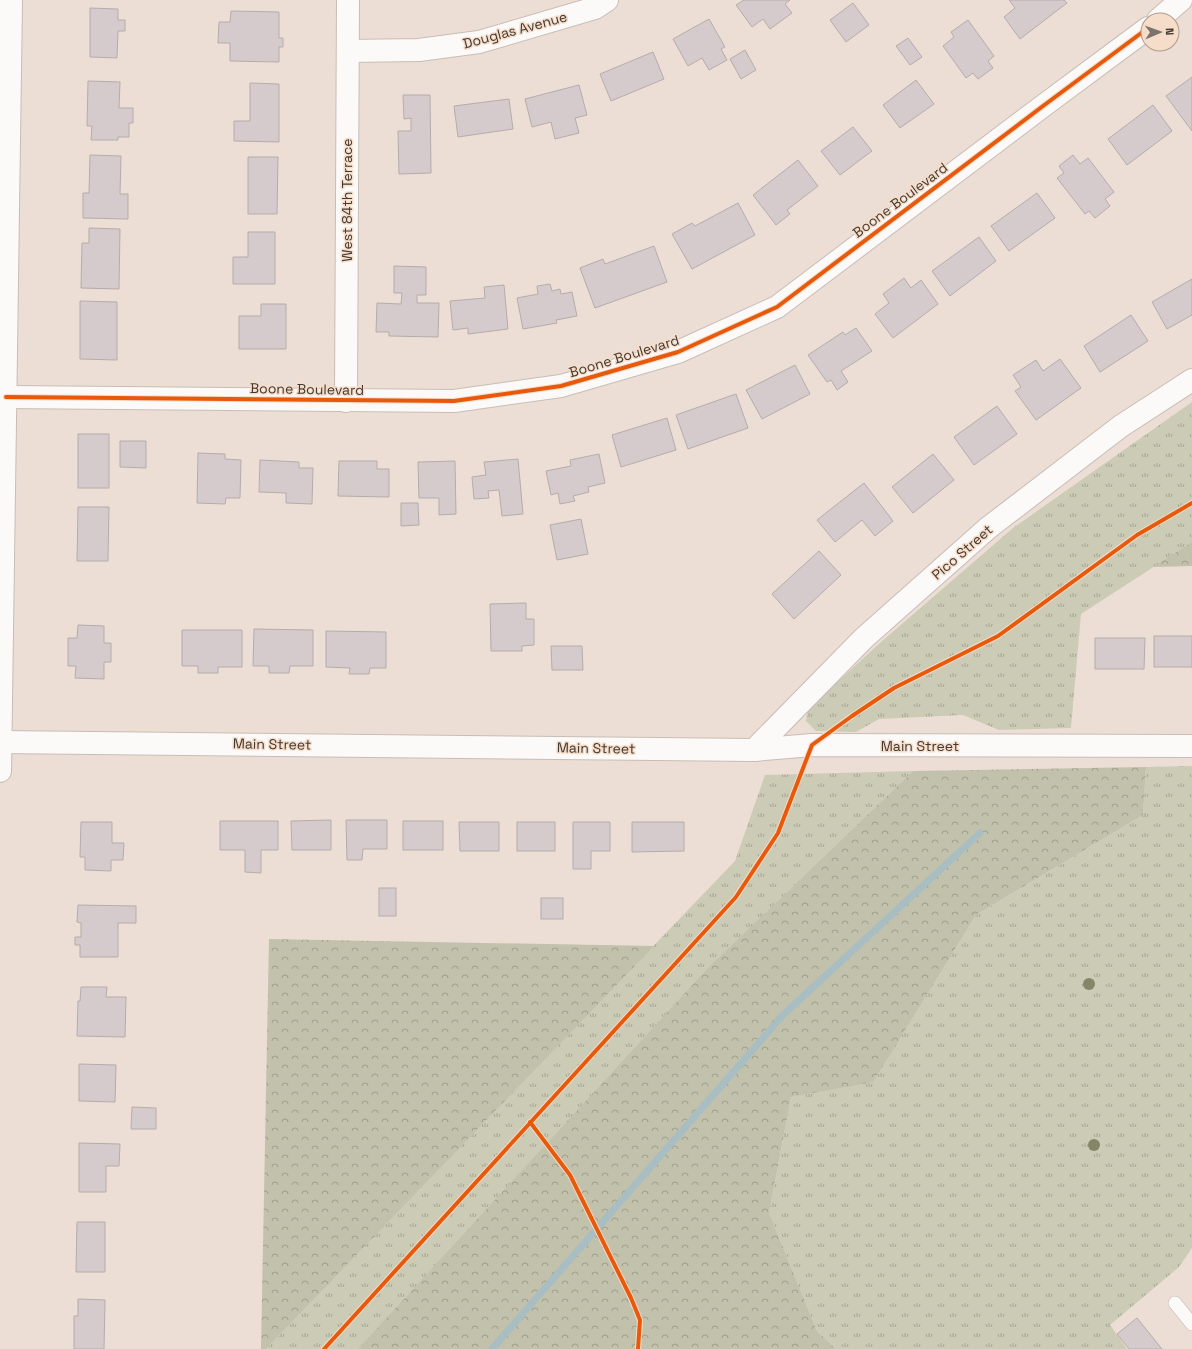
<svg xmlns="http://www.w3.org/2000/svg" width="1192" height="1349" font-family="'Space Grotesk',sans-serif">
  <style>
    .grass { fill: url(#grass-tufts) }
    .forest { fill: url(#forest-crowns) }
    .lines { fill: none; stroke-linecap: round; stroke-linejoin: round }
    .stream { stroke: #a9bec2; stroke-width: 7 }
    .building { fill: #d5cbcc; stroke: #b5acab }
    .lane-casing { stroke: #c8bdb5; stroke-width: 14 }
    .street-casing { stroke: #c8bdb5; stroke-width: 24 }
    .secondary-casing { stroke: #c8bdb5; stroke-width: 24 }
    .lane { stroke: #fcfaf9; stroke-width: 13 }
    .street { stroke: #fcfaf9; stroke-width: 22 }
    .secondary { stroke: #fcfaf9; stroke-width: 22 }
    .cycleway-casing { stroke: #f6ddca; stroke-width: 6 }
    .cycleway { stroke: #e8590c; stroke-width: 4 }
    .tree { fill: #858667 }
    .labels { text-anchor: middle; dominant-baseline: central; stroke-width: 3; stroke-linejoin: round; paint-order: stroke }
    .street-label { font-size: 14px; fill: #423931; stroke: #f6ddca }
  </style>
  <defs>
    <pattern id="grass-tufts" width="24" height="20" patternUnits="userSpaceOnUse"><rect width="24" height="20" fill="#cbcbb6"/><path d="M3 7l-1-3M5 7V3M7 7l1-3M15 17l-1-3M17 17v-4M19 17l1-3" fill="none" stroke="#a6a695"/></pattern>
    <pattern id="forest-crowns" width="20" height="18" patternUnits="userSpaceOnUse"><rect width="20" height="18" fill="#c1c1ac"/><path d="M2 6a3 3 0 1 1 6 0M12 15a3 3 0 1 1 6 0" fill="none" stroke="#9e9e8d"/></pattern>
  </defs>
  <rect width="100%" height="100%" fill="#ecded4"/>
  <g class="grass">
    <polygon points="1192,402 1192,542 1081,614 1071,728 999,730 963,715 879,719 856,732 816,731 806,721 808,709 881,642 1013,528"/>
    <polygon points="1192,766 1192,1248 1179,1267 1110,1325 1127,1349 836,1349 817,1331 769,1213 791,1097 873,1081 976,915 1143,815 1146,767"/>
    <polygon points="913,771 766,913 757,1349 266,1349 735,861 765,775"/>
  </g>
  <g class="forest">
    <polygon points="1192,542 1192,566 1153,567"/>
    <polygon points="1146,767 1143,815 976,915 873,1082 791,1097 769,1213 817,1331 836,1349 358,1349 707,969 913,771"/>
    <polygon points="269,939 654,946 266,1349 261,1349"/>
  </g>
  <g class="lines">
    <polyline class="stream" points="492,1349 783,1015 980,833"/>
  </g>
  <g class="building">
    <polygon points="744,0 790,0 785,4 792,13 770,29 763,19 752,27 736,5"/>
    <polygon points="1009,0 1064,0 1067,3 1020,39 1004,17 1015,8"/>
    <polygon points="853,3 869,25 846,42 830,20"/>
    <polygon points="90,8 118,9 118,20 125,20 125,31 118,31 117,58 90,57"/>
    <polygon points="231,11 279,12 279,38 283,38 283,47 279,47 279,62 230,61 230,43 218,43 219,22 230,22"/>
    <polygon points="709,19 725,47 721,49 727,60 709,70 702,58 688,66 673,39"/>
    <polygon points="968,20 994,56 988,61 993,68 978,79 973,73 966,78 943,46 954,37 951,32"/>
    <polygon points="908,38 922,57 910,65 896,46"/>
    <polygon points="745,50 756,70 741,79 730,59"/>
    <polygon points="653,52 664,79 611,101 600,74"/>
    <polygon points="1192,77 1192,131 1166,96"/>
    <polygon points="916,80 934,104 900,128 883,105"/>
    <polygon points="88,81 120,82 119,108 133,108 133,123 129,123 129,137 118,137 118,140 91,140 92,126 87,126"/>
    <polygon points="250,83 279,84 279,142 234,141 234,121 250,121"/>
    <polygon points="579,85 587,115 575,118 579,133 555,139 551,122 532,127 525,99"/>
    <polygon points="403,95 430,95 431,173 399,174 398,131 411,131 411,118 404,119"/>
    <polygon points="509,99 513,129 458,137 454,106"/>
    <polygon points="1153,105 1172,131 1127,165 1108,139"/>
    <polygon points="853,127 872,151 840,175 821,151"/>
    <polygon points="90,155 121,156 120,194 128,194 128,219 83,218 83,193 89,193"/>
    <polygon points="1073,155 1080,164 1088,158 1114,192 1105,199 1110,206 1095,218 1089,211 1085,214 1057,178 1064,173 1059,166"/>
    <polygon points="248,157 278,157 277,214 248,214"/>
    <polygon points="798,160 818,186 787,210 790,214 776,225 753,195"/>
    <polygon points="1037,193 1055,218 1009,251 991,226"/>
    <polygon points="738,203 755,235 692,269 672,234 692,223 695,226"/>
    <polygon points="89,228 120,229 119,289 81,288 82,243 89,243"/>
    <polygon points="248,232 275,232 275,284 233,284 233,257 248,257"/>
    <polygon points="979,237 996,261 950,296 932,271"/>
    <polygon points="654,246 667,282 595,308 580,268 603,259 605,264"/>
    <polygon points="394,266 426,267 426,295 417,295 417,303 439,303 438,337 389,336 389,332 376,332 377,303 401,304 402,293 394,293"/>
    <polygon points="904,278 911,288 921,280 938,304 893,338 875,314 889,303 883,294"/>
    <polygon points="1192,279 1192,315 1167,329 1152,302"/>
    <polygon points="550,284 552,291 560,289 561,294 572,292 577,316 556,320 557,323 523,329 517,298 538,294 537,286"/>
    <polygon points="504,285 508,329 468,334 468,328 453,330 450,301 485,298 484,287"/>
    <polygon points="80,301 117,302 117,360 80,359"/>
    <polygon points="261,304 286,304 286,349 239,349 239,316 261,316"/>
    <polygon points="1131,315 1148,341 1100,372 1084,346"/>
    <polygon points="856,328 872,351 841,371 848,382 837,390 831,380 827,382 808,355 843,332 845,335"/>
    <polygon points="1060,359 1081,388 1036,420 1015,391 1021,387 1013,375 1036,360 1043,371"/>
    <polygon points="795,365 810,394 762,419 746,390"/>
    <polygon points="736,394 748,428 688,449 676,415"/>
    <polygon points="997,406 1017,434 974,465 954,437"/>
    <polygon points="667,418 676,450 621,467 612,435"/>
    <rect x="78" y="434" width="31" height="54"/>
    <polygon points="120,441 146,441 146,468 120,467"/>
    <polygon points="198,453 225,454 225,459 241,460 240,498 226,498 225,504 197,503"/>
    <polygon points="599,454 605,483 588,487 589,492 573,496 575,501 560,504 558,493 551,495 546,471 571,466 570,460"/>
    <polygon points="933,454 954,480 913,513 892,487"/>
    <polygon points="518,459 523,514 502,516 499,490 488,491 489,498 474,499 472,477 486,475 484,462"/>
    <polygon points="260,460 299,462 299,468 313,468 312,504 286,503 286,493 259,492"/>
    <polygon points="339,461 377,461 377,469 389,469 389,497 338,496"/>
    <polygon points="455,461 456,514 439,515 439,498 419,498 418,462"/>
    <polygon points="864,483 893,521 875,536 862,520 835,542 817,520"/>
    <polygon points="401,503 418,503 419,525 401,526"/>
    <polygon points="78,507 109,507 108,561 77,561"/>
    <polygon points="581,519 588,554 557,560 550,525"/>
    <polygon points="819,551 841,575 794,619 772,594"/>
    <polygon points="526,603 526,619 534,619 534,645 522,646 522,651 491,651 490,604"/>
    <polygon points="78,625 104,626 104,643 111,643 111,662 104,662 104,679 75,678 76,666 68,666 68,638 77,638"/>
    <polygon points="254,629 313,630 313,666 290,666 289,673 269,673 269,666 253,666"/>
    <polygon points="182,630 242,630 242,667 218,667 218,673 198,673 198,666 182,666"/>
    <polygon points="326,631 386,632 386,668 370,668 369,674 349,674 350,668 326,667"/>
    <rect x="1154" y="636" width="38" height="31"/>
    <polygon points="1095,638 1145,638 1144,669 1095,669"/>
    <polygon points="551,646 582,646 583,670 552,670"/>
    <polygon points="331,820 331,850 292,850 291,821"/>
    <polygon points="346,820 387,820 387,849 363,849 362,860 347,860"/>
    <polygon points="220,821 278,821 278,850 261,850 261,873 245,872 245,850 220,850"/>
    <rect x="403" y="821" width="40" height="29"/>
    <polygon points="81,822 112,822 112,843 124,843 123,860 111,860 111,871 85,870 85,857 80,857"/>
    <polygon points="459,822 499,822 499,851 460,851"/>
    <rect x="517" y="822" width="38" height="29"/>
    <polygon points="573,822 610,822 610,851 591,851 591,869 573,869"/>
    <polygon points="632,822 684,822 684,851 632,852"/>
    <rect x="379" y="888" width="17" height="28"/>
    <rect x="541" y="898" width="22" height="21"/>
    <polygon points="78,905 136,906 136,923 118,923 118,957 80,957 80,945 75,945 75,937 81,937 81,923 77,922"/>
    <polygon points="81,987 107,987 106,997 126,997 125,1037 77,1036 78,1001 80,1001"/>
    <polygon points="79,1064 116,1065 115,1102 79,1101"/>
    <polygon points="132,1107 156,1108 156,1129 131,1129"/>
    <polygon points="79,1143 120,1144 119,1166 106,1166 106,1192 79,1192"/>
    <polygon points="77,1222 105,1222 105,1272 76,1272"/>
    <polygon points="78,1299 105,1300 104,1349 74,1349 74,1316 78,1316"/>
    <polygon points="1137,1318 1162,1349 1129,1349 1117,1334"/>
  </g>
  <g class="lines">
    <g class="lane-casing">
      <polyline id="lane" points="1175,1303 1192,1324"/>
    </g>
    <g class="street-casing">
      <g id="street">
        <polyline points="1158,20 1181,0"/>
        <polyline points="348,51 419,50 479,42 595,8 607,0"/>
        <polyline points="6,397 454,401 561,386 678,352 777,307 1043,106 1148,28"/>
        <polyline points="346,401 348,0"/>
        <polyline points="0,742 754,750 812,745 1192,746"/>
        <polyline points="754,750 864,638 988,528 1121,426 1192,380"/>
      </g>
    </g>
    <g class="secondary-casing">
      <polyline id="secondary" points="0,771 11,0"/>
    </g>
    <use href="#lane" class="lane"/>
    <use href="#street" class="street"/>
    <use href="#secondary" class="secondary"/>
    <g class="cycleway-casing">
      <g id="cycleway">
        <polyline points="6,397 454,401 561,386 678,352 777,307 1043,106 1148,28"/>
        <polyline points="530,1122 570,1175 631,1298 640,1320 638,1349"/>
        <polyline points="324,1349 736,897 778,833 812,745 852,716 894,688 998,636 1137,535 1192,503"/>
      </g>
    </g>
    <use href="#cycleway" class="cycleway"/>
  </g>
  <g class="tree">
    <circle cx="1089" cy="984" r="6"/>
    <circle cx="1094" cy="1145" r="6"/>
  </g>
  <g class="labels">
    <g class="street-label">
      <text transform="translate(515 30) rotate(-15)">Douglas Avenue</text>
      <text transform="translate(347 200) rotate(-90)">West 84th Terrace</text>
      <text transform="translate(900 200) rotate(-37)">Boone Boulevard</text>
      <text transform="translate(624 356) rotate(-17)">Boone Boulevard</text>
      <text transform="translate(307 389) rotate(1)">Boone Boulevard</text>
      <text transform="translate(962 552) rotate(-41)">Pico Street</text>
      <text transform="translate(272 744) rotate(1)">Main Street</text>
      <text x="920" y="746">Main Street</text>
      <text transform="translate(596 748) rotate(1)">Main Street</text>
    </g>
  </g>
  <g transform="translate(1160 32) rotate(88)"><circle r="19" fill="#f6ddca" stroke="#ae9b8d"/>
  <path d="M0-3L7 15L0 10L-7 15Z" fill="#7e736a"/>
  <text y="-6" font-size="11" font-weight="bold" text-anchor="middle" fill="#423931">N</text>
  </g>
</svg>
